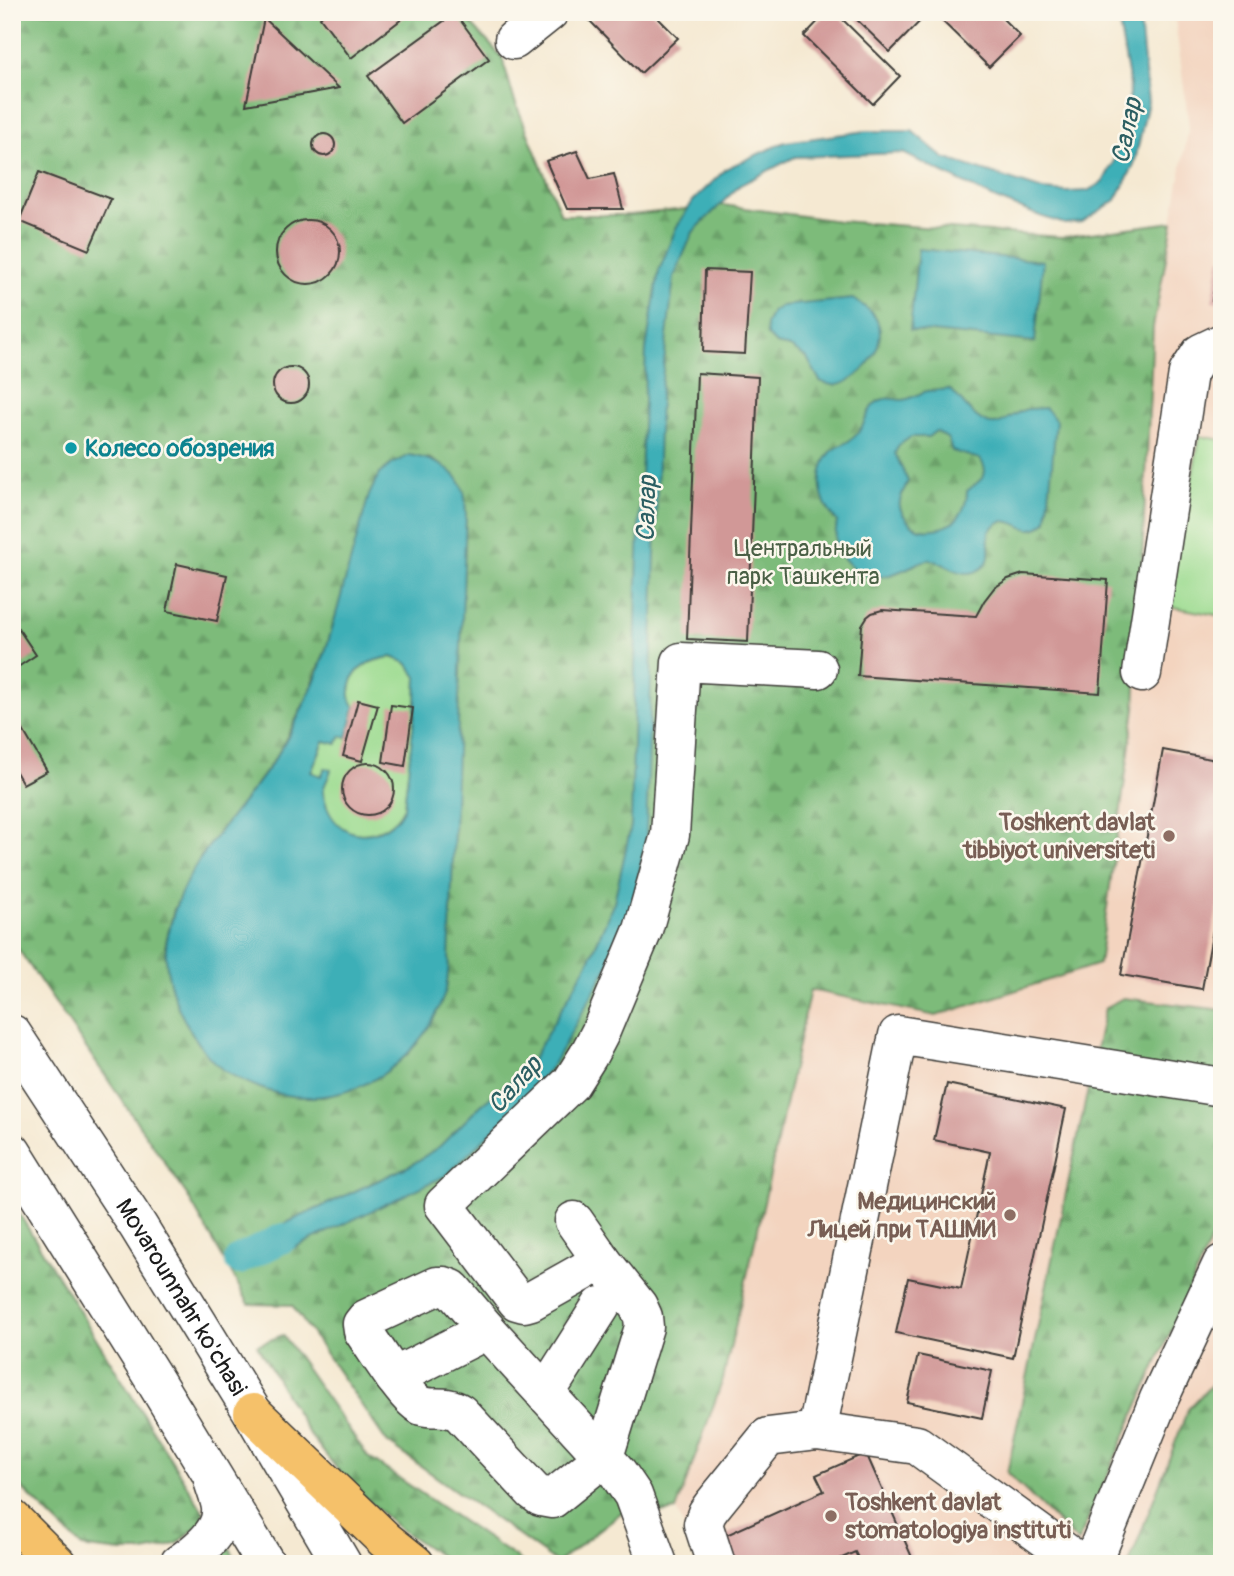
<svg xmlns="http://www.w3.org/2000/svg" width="1234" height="1576" font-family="Pangolin,sans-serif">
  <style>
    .built { fill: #f3d4bf }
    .forest { fill: url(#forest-firs); stroke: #4c6c4b; stroke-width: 2; fill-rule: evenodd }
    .park { fill: #9cdb90; stroke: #5c7c56; stroke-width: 2 }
    .water { fill: #3eafb7; stroke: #2d666a; stroke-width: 2; fill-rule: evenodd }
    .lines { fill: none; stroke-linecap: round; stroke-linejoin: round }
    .canal { stroke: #3eafb7; stroke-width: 30 }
    .building { fill: #d19897 }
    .minor-casing { stroke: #3d3b37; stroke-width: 41 }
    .major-casing { stroke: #3d3b37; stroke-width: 41 }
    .minor { stroke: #fff; stroke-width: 38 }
    .major { stroke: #f5c16b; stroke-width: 38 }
    .culture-dot { fill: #0f9aa8; stroke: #fbf7ec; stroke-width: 2.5 }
    .education-dot { fill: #8d6e63; stroke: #fbf7ec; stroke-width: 2.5 }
    .labels { text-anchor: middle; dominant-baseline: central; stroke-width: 5; stroke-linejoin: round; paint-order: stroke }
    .culture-label { font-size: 24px; font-weight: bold; fill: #0d838f; stroke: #fbf7ec; text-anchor: start }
    .park-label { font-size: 24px; fill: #495f45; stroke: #fbf7ec }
    .education-label { font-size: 24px; font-weight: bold; fill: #785e54; stroke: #fbf7ec; text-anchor: end }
    .street-label { font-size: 24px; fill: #1c1c1c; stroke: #fbf7ec }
    .water-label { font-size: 26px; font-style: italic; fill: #2b5e62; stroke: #fbf7ec }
  </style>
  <defs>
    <pattern id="forest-firs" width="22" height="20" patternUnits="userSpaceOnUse" patternTransform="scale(1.75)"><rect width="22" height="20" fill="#7dbb7a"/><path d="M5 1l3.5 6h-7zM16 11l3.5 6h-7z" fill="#6ba069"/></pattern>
  </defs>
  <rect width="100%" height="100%" fill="#fbf7ec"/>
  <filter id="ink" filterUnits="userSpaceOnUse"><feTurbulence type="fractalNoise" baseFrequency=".0143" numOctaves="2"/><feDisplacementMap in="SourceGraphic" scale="14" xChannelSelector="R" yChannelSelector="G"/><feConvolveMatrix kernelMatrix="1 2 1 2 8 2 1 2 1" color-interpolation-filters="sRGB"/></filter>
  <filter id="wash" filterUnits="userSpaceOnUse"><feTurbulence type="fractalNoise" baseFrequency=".00686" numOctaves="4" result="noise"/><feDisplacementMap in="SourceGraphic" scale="28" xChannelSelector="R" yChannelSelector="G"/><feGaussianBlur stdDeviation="1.57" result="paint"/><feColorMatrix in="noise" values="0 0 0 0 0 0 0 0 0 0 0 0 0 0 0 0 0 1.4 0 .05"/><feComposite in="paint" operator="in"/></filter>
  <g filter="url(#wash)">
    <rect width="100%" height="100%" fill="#f5e9d2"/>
    <polygon class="built" points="1174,12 1222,12 1222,1564 701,1564 676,1510 723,1379 765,1198 810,990 936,1016 1135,709 1153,327 1189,126"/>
    <g class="forest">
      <path d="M12,12H460L502,57L514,99L561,215H631L723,205L839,221L1061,237L1173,222L1153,327L1135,709L1099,964L936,1016L810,990L765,1198L723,1379L676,1510L642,1516L626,1509L557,1563L387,1442L292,1305L249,1304L187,1195L12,940ZM428,458C459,474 463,481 466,515L446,990L429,1025L409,1053L386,1072L324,1097H301L275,1093L165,947L174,909L201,856L237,811L278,754L306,700L327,647Z"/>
      <polygon points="1123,998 1222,1010 1222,1215 1078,1542 1007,1473 1105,1008"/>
      <polygon points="12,1202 204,1513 202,1522 178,1543 163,1548 144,1552 122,1552 95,1549 82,1547 12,1479"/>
      <polygon points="283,1335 368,1457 525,1564 452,1564 397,1527 346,1480 309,1434 257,1345"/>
      <polygon points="1222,1374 1222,1564 1129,1564 1188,1409"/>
      <polygon points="229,1547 239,1564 208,1564 221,1555"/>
    </g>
    <g class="park">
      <polygon points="1200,436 1222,440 1222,616 1167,606"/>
      <path d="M392,657L407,663L417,677L416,703L404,807C402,811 399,816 395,820C380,835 352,840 336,823C325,811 323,792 321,776L311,773L324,741L341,736L346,738L355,707C349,699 349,694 351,685C355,665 374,659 392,657Z"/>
    </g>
    <g class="water">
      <polygon points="1117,12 1139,12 1148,102 1134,165 1116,200 1082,222 1065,224 1040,216 996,199 903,153 795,157 740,185 693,232 674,277 660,397 646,838 632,908 608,966 554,1063 527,1097 447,1175 258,1265 248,1255 241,1244 411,1165 440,1146 480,1106 528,1067 589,961 614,902 631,826 637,580 646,349 659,271 676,228 693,201 727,168 785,142 866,131 912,131 944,158 1043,190 1067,192 1087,191 1103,182 1113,163 1125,127 1130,85"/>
      <polygon points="918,249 1043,261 1035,342 910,330"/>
      <path d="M853,299C864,306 875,312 879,326C885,349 859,382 837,385C832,386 825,383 820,381L807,358L790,347L776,344L767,335L766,324L772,312L781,306Z"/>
      <path d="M949,389C960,397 966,409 977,417C998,434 1006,416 1024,410C1030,408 1039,409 1046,408L1056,421L1047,520C1025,547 1010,502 989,532C987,544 994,560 982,568C963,582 949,563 931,560C924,559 917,564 910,567C889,577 870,584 850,565C834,550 834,542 837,521C832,516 828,510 825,503C818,489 819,465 831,452C838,445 850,443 857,434C867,424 866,406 881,400C889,396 894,400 902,400C910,400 919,393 927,391C934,390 942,390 949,389ZM936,431L948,439L952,451L980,459C992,476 980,480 967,491C967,503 962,517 950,524C944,529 925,531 918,528C911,526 902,515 900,507C898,499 905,489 908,481L895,453L899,445L911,437H928Z"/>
      <path d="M410,455C432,459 458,468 464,492C466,499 465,508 466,515L449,961C448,971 448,983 445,993C418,1070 339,1118 260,1088C248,1083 233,1077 222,1069C208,1059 198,1043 189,1028C175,1006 165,975 166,948C166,941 168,934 170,927C184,859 242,811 278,754C288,738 297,720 305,702C320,672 329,640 338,607C348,570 358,533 369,495L379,474L393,463ZM392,657L407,663L417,677L416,703L404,807C402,811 399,817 395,820C373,842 339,838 327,807C326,803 323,796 323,791C324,785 329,777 331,770L325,768L321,776L311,772L324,741L337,744L341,736L347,738L355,707C349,699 349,694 351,685C355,665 374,659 392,657Z"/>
    </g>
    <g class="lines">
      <polyline class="canal" points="239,1260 283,1238"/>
    </g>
    <g id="blocks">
      <g class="building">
        <polygon points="325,12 411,12 351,58 320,17"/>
        <polygon points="599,12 652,12 678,38 641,73 590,21"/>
        <polygon points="827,12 835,12 900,76 873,104 804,36"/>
        <polygon points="849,12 929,12 890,52"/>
        <polygon points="933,12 996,12 1020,36 989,67"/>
        <polygon points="455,13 489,59 402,123 368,76"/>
        <polygon points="264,18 339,88 246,105"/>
        <circle cx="324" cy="145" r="11"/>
        <polygon points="577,151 590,179 614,174 623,209 567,209 546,161"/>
        <polygon points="39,172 111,199 89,250 19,221"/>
        <circle cx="308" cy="252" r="32"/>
        <polygon points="1220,258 1222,258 1222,303 1212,301"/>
        <polygon points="705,270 750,272 745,354 703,352"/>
        <circle cx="291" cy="385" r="18"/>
        <polygon points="697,373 758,377 748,642 687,639"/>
        <polygon points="177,564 227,575 217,621 167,611"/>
        <polygon points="1023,574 1108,580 1100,693 858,676 862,625 867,617 872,613 882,610 976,616 984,601 994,588 1008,579"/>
        <polygon points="12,619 36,655 12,671"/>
        <polygon points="358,700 378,705 362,761 343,756"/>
        <polygon points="391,705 413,708 405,766 383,762"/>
        <polygon points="20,725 47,771 23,784 12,765 12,730"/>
        <polygon points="1163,750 1222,761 1222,882 1202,989 1121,975"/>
        <circle cx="368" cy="789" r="26"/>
        <polygon points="947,1084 1066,1109 1013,1358 896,1333 908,1278 961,1289 990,1152 934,1140"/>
        <polygon points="918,1355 992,1371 982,1418 907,1402"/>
        <polygon points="866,1453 915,1564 861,1564 855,1552 829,1564 723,1564 713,1541 824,1491 816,1475"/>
      </g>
    </g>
  </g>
  <g filter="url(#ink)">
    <use href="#blocks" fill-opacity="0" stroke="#3d3b37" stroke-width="2"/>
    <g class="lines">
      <g class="minor-casing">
        <g id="minor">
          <polyline points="514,40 549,12"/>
          <polyline points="1142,673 1188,373 1201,353 1222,343"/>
          <path id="s1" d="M12,1034L138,1226L253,1413L342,1564"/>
          <polyline points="12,1152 152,1376 266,1564"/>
          <polyline points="602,1261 531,1301 524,1303 517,1301 444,1205 571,1083 588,1056 600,1033 643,930 670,835 681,662 818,669"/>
          <path d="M487,1330L452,1289L444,1286H437L366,1319L362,1324L363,1331C373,1345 407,1401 422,1406C436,1410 445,1404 460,1413L533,1491L541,1497L552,1499L604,1457L644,1327L643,1317L638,1306L602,1261L574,1221"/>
          <polyline points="394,1377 487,1330 618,1473 633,1495 658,1564"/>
          <polyline points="545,1394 601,1306"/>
          <polyline points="817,1431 898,1035 1222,1087"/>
          <path d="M179,1564C195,1553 220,1535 221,1513C222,1503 216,1491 213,1480"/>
          <polyline points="716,1564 703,1524 707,1513 712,1506 768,1437 817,1431 917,1445 1081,1564"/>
          <polyline points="1092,1564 1159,1399 1222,1264"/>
        </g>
      </g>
      <g class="major-casing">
        <g id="major">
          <polyline points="253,1413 385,1540 415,1564"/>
          <polyline points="12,1519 57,1564"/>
        </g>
      </g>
      <use href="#minor" class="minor"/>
      <use href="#major" class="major"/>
    </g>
  </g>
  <circle class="culture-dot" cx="71" cy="448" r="7"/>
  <g class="education-dot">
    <circle cx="1169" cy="836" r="7"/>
    <circle cx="1010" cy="1215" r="7"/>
    <circle cx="831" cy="1516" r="7"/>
  </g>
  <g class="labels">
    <g class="culture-label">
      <text x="85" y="448">Колесо обозрения</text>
    </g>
    <g class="park-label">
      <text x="803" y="548">Центральный<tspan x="803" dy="28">парк Ташкента</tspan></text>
    </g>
    <g class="education-label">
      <text x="1155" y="822">Toshkent davlat<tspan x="1155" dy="28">tibbiyot universiteti</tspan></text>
      <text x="996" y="1201">Медицинский<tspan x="996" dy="28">Лицей при ТАШМИ</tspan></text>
      <text x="845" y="1502" text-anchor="start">Toshkent davlat<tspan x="845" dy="28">stomatologiya instituti</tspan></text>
    </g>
    <g class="street-label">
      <text stroke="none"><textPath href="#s1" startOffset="313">Movarounnahr ko'chasi</textPath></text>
    </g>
    <g class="water-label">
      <text transform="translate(1127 131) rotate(-78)">Салар</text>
      <text transform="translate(647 509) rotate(-88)">Салар</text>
      <text transform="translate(515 1085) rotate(-48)">Салар</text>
    </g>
  </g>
  <rect width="1234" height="1576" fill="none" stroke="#fbf7ec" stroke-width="42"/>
</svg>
